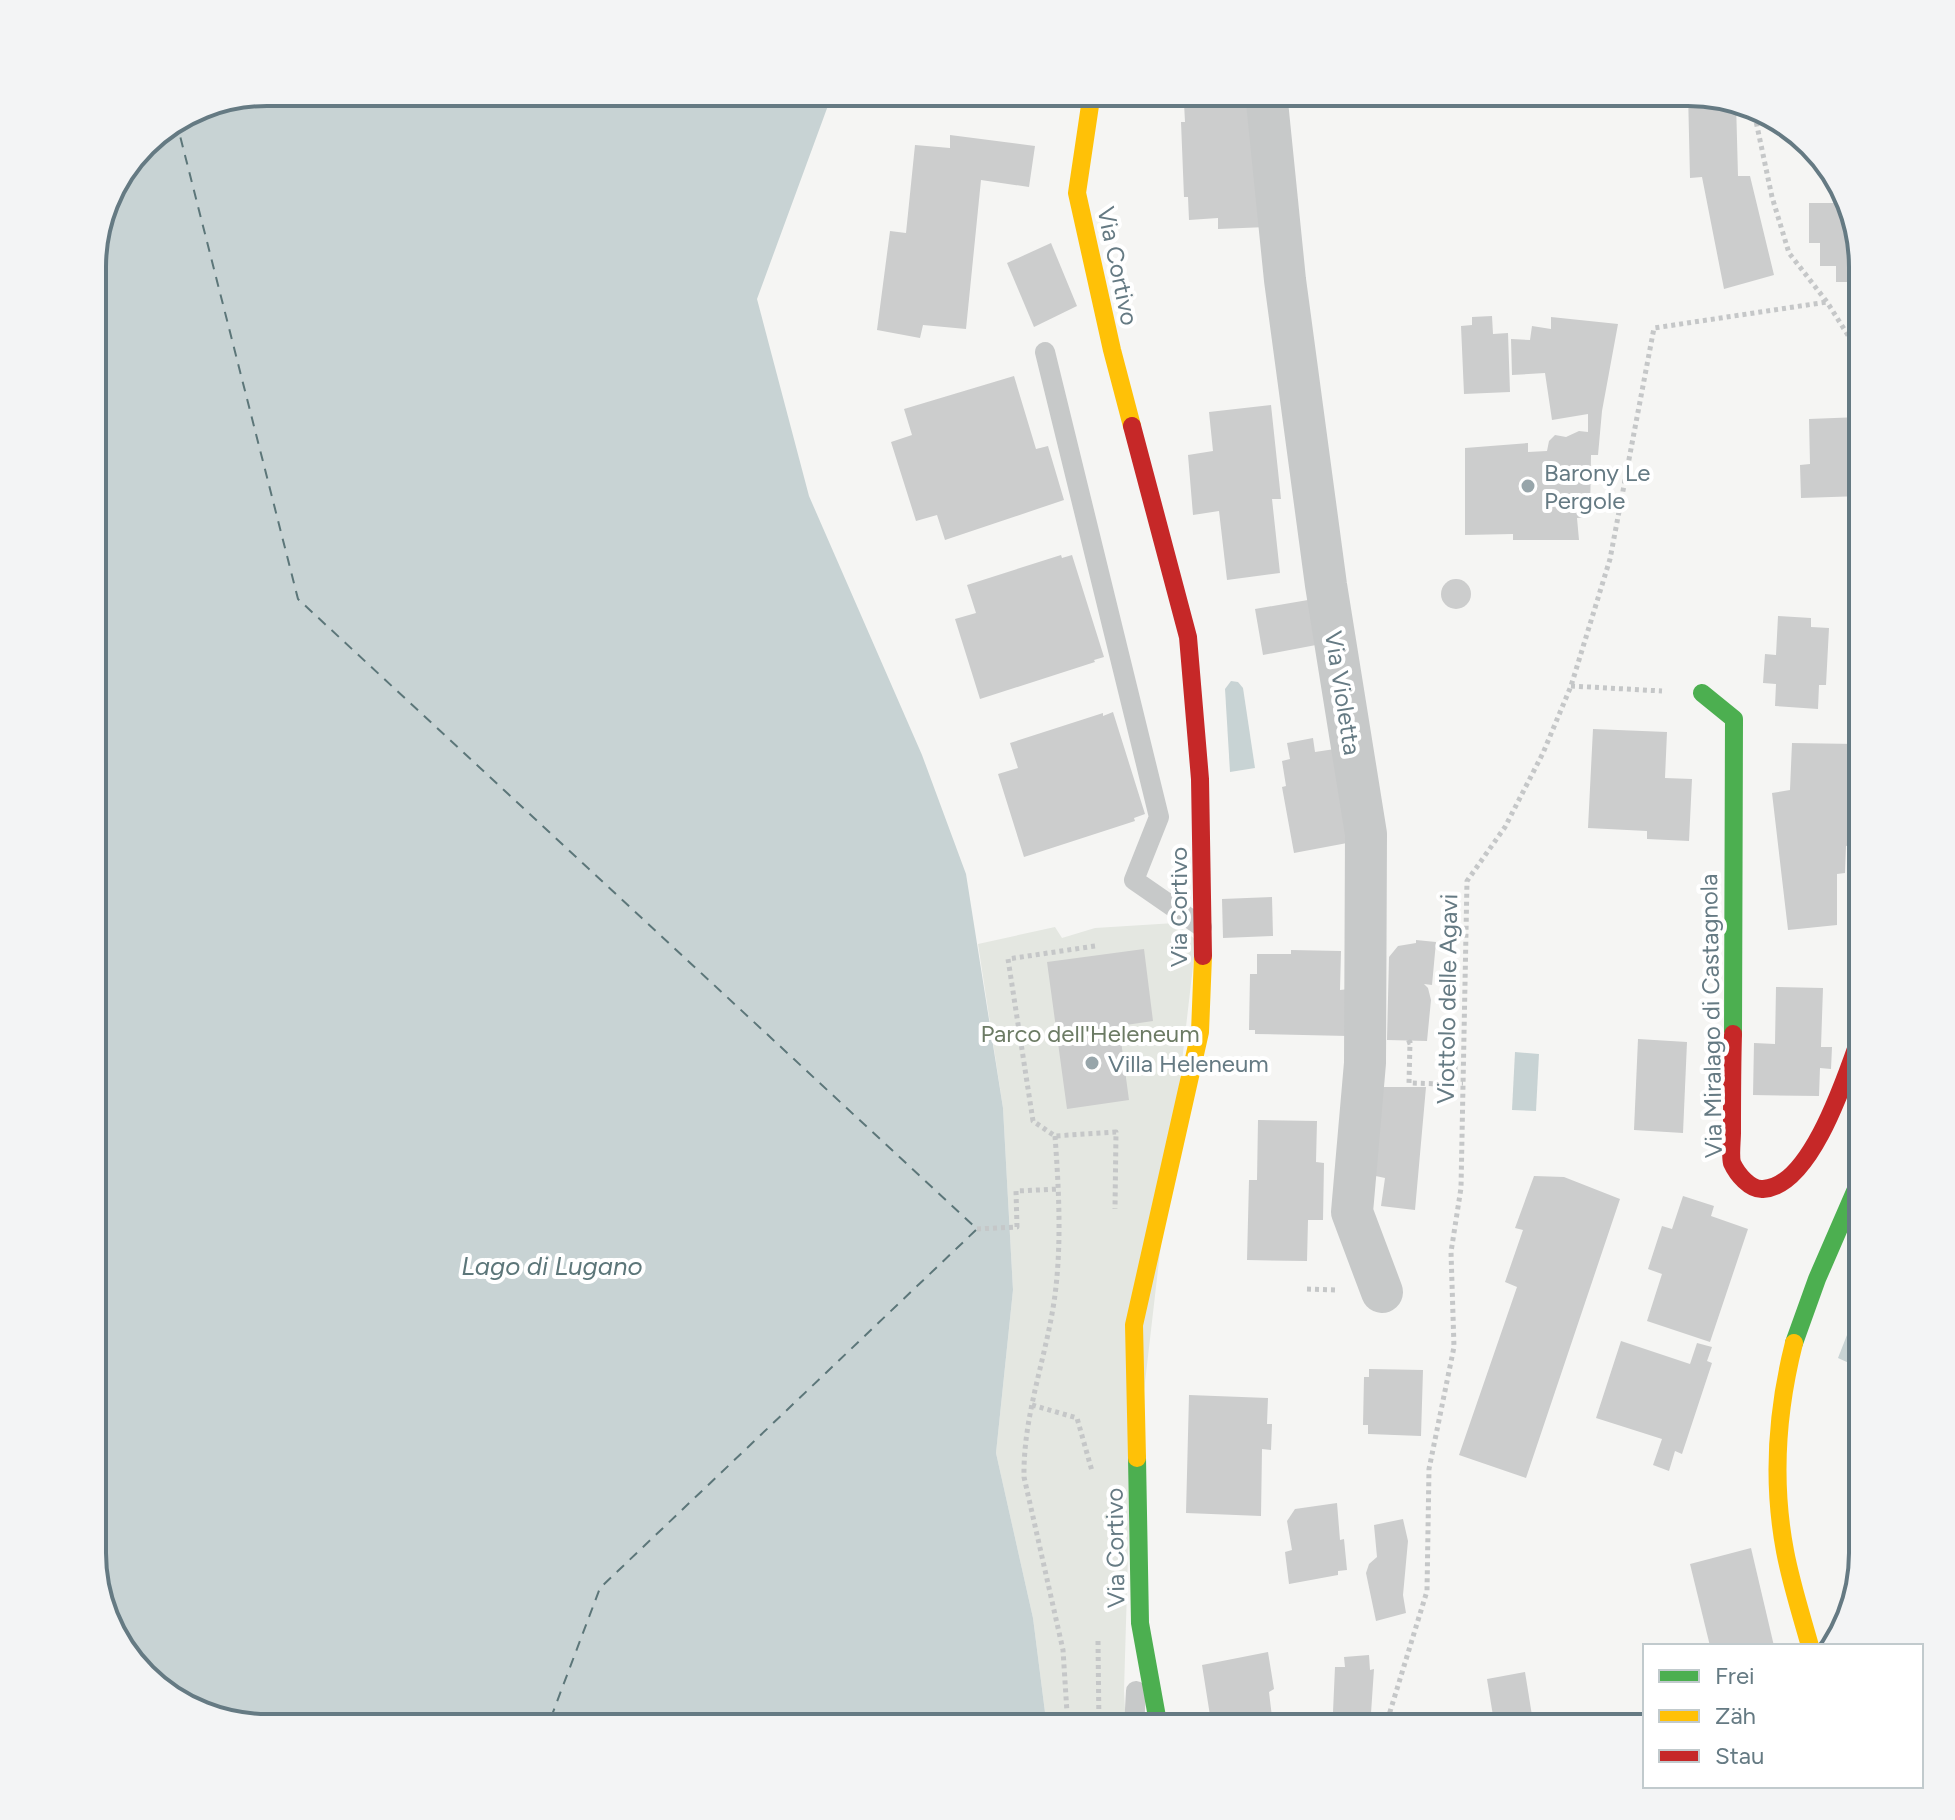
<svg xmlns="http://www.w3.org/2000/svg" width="1955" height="1820" font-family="Figtree,sans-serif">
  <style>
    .green { fill: #e4e7e1 }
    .water { fill: #c8d3d4 }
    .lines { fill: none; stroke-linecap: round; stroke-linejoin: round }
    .ferry { stroke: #5c7679; stroke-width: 2; stroke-dasharray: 10 8; stroke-linecap: butt }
    .building { fill: #cccdcd }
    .path { stroke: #c5c7c8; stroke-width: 5; stroke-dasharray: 4 4; stroke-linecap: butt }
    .lane { stroke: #c7c9c9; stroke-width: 20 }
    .street { stroke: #c7c9c9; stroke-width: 42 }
    .fast { stroke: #4caf50; stroke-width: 18 }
    .slow { stroke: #ffc107; stroke-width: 18 }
    .jam { stroke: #c62828; stroke-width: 18 }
    .poi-dot { fill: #97a5aa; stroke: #fff; stroke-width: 3 }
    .labels { text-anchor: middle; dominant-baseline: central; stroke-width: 8; stroke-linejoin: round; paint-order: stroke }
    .street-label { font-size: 24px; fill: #657a83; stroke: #fff }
    .poi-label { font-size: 24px; fill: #657a83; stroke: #fff; text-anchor: start }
    .park-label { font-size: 24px; fill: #6c7b64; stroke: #fff }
    .water-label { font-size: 26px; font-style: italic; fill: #5c7679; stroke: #fff }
    .rim { fill: none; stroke: #657a83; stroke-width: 4 }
  </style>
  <rect width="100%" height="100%" fill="#f5f5f3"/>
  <polygon class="green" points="1175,923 1196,940 1129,1521 1124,1691 1126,1728 1047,1728 1033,1618 996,1453 1013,1290 1003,1108 978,944 1055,927 1062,938 1095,928"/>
  <g class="water">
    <polygon points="267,92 833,92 757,299 809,496 922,755 966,874 1003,1108 1013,1290 996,1453 1033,1618 1047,1728 267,1728 199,1715 143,1676 105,1621 92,1564 92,255 110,190 151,136 200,105"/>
    <polygon points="1231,681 1238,682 1243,688 1255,768 1230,772 1225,689"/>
    <polygon points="1515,1052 1539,1054 1536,1111 1512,1110"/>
    <polygon points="1863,1294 1863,1327 1849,1363 1838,1358"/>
  </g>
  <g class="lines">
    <polyline class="ferry" points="176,120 298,599 977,1229 600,1588 547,1728"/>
  </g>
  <g class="building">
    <polygon points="1688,92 1699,92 1736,102 1738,176 1750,176 1774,275 1724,289 1702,177 1690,178"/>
    <polygon points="1255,95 1267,227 1218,229 1218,218 1189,220 1188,197 1184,197 1181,122 1185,122 1184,103 1218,102 1218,97"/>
    <polygon points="950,135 1035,146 1029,187 981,180 966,329 923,325 920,338 877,330 890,231 906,233 915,145 950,148"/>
    <polygon points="1809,203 1850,203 1863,256 1863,282 1836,282 1836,266 1820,266 1820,243 1809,243"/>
    <polygon points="1051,243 1077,306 1034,327 1007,263"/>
    <polygon points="1492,316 1493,334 1508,333 1510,392 1464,394 1461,326 1472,325 1472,317"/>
    <polygon points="1551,317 1618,324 1602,411 1598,455 1591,455 1590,517 1577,518 1579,540 1513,540 1513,534 1465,535 1465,448 1528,443 1528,452 1547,451 1549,441 1555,435 1566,437 1579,431 1588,432 1588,414 1552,420 1545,373 1512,375 1511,339 1530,340 1532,326 1551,329"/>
    <polygon points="1014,376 1036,449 1048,446 1064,500 945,540 937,515 916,521 891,442 912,435 904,409"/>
    <polygon points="1271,405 1281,499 1272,499 1280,573 1227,580 1219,511 1193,515 1188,455 1213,451 1209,412"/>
    <polygon points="1860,417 1862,496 1801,498 1800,465 1810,464 1809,419"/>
    <polygon points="1061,555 1062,558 1072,555 1104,657 1094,660 1095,662 980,699 955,619 976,613 967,585"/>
    <circle cx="1456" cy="594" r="15"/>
    <polygon points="1308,600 1316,645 1263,655 1255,609"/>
    <polygon points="1778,616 1811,618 1811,627 1829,628 1826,685 1819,685 1818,709 1775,706 1776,684 1763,683 1765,654 1776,655"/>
    <polygon points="1113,712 1145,814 1134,818 1135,821 1024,857 998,774 1018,768 1010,743 1103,713 1103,716"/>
    <polygon points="1593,729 1667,732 1665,778 1692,779 1689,841 1647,839 1647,831 1588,828"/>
    <polygon points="1313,738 1315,752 1348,747 1363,840 1294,853 1282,787 1286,786 1282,761 1290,759 1287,743"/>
    <polygon points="1792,743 1856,744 1857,760 1850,761 1847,817 1855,817 1852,845 1846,846 1845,873 1837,874 1837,925 1788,930 1772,793 1790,790"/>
    <polygon points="1272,897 1273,936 1223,938 1222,899"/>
    <polygon points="1416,940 1436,942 1432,985 1424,984 1428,988 1431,1000 1427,1041 1387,1040 1389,957 1398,946 1416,943"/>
    <polygon points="1144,949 1153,1021 1119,1026 1129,1100 1067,1109 1047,962"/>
    <polygon points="1291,950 1341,951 1340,990 1349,989 1348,1036 1255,1034 1255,1030 1249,1030 1250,974 1257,974 1257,954 1291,954"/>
    <polygon points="1776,987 1823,988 1821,1047 1832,1047 1831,1069 1820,1068 1819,1096 1753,1095 1754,1043 1775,1044"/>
    <polygon points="1638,1039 1687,1042 1683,1133 1634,1130"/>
    <polygon points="1376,1087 1426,1087 1415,1210 1381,1206 1385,1178 1371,1175"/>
    <polygon points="1258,1120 1317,1121 1316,1162 1324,1163 1323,1220 1308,1220 1307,1261 1247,1260 1249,1180 1257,1180"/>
    <polygon points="1534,1176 1564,1177 1620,1199 1526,1478 1459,1455 1517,1287 1505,1282 1523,1230 1515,1228"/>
    <polygon points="1683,1196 1714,1206 1711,1216 1748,1229 1710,1342 1647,1321 1662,1274 1648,1269 1662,1226 1672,1229"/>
    <polygon points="1621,1341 1690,1364 1697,1343 1712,1347 1707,1361 1712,1363 1682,1454 1675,1451 1669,1471 1653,1465 1662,1439 1596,1418"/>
    <polygon points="1863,1362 1863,1437 1861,1437 1855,1404 1848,1401"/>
    <polygon points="1369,1369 1423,1370 1421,1436 1368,1434 1368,1425 1363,1425 1364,1377 1369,1377"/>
    <polygon points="1189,1395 1268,1398 1267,1424 1272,1424 1271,1450 1262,1449 1261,1516 1186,1513"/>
    <polygon points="1337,1503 1340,1540 1344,1539 1347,1570 1338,1571 1338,1575 1289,1584 1285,1552 1292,1550 1287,1521 1295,1509"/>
    <polygon points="1403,1519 1408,1541 1403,1595 1406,1613 1376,1621 1366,1573 1369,1564 1377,1557 1374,1525"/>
    <polygon points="1751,1548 1774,1646 1710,1646 1690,1564"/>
    <polygon points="1268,1652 1274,1689 1269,1692 1272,1717 1256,1720 1258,1728 1212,1728 1202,1665"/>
    <polygon points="1369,1655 1370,1670 1374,1669 1370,1728 1326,1728 1324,1713 1333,1712 1335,1667 1345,1667 1344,1657"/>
    <polygon points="1525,1672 1534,1728 1495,1728 1487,1679"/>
  </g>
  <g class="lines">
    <g class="path">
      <polyline points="1753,107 1772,197 1789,253 1827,302 1863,359"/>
      <polyline points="1571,686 1662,691"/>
      <polyline points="1095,946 1008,959 1033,1121 1055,1136 1116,1132 1115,1209"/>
      <polyline points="1407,1043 1410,1042 1409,1083 1443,1084 1443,1036 1455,1036 1455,1083 1463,1083"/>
      <path d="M1055,1136C1059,1191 1062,1248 1054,1302C1045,1361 1023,1417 1024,1477L1063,1650L1068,1728"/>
      <polyline points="977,1229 1017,1227 1016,1191 1059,1189"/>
      <polyline points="1307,1289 1337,1290"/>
      <polyline points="1032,1405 1077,1418 1092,1471"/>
      <polyline points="1098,1641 1099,1728"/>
      <polyline points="1385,1728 1427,1591 1429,1469 1454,1347 1451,1252 1461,1188 1467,881 1505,827 1543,753 1571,686 1610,559 1654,328 1827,302"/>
    </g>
    <g class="lane">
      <polyline points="1045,352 1159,817 1134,880 1202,927"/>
      <polyline points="1134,1728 1136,1691"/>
    </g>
    <polyline class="street" points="1266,92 1285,280 1326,585 1366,834 1365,1063 1352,1212 1382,1292"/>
    <g class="fast">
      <polyline points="1702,693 1734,719 1733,1034"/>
      <polyline points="1794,1343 1817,1279 1863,1173"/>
      <polyline points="1137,1458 1140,1623 1159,1728"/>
    </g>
    <g class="slow">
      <polyline points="1092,92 1077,193 1112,350 1132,426"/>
      <path d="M1794,1343C1777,1410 1772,1482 1785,1551C1791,1583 1801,1614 1810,1646"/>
      <polyline points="1137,1458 1134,1325 1200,1032 1203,956"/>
    </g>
    <g class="jam">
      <polyline points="1132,426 1188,637 1200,779 1203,956"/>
      <path d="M1733,1034C1732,1067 1732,1100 1732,1132C1732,1141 1730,1155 1732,1163C1737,1174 1750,1190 1763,1189C1813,1187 1849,1067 1863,1029"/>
    </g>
  </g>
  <g class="poi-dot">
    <circle cx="1528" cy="486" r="8"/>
    <circle cx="1092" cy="1063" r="8"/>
  </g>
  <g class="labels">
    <g class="street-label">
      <text transform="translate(1118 266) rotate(78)">Via Cortivo</text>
      <text transform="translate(1343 693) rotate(81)">Via Violetta</text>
      <text transform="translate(1178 907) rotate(-90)">Via Cortivo</text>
      <text transform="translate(1447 999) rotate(-89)">Viottolo delle Agavi</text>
      <text transform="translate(1711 1016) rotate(-91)">Via Miralago di Castagnola</text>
      <text transform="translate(1115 1548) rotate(-91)">Via Cortivo</text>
    </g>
    <g class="poi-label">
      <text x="1544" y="472">Barony Le<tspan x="1544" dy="28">Pergole</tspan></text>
      <text x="1108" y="1063">Villa Heleneum</text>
    </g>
    <g class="park-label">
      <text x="1090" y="1033">Parco dell'Heleneum</text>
    </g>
    <g class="water-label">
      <text x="552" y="1266">Lago di Lugano</text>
    </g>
  </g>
  <path d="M0 0H1955V1820H0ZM267 106H1688A161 161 0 0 1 1849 267V1553A161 161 0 0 1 1688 1714H267A161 161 0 0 1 106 1553V267A161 161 0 0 1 267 106Z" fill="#f3f4f5" fill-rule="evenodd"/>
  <path class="rim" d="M267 106H1688A161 161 0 0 1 1849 267V1553A161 161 0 0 1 1688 1714H267A161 161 0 0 1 106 1553V267A161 161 0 0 1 267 106Z"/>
  <rect x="1643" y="1644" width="280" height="144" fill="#ffffff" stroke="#c1cacd" stroke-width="2"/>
  <rect x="1659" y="1670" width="40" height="12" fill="#4caf50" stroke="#c1cacd" stroke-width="2"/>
  <text x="1715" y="1684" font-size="24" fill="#657a83">Frei</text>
  <rect x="1659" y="1710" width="40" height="12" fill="#ffc107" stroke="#c1cacd" stroke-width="2"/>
  <text x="1715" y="1724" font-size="24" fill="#657a83">Zäh</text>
  <rect x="1659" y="1750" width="40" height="12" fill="#c62828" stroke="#c1cacd" stroke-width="2"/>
  <text x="1715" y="1764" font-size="24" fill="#657a83">Stau</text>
</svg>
